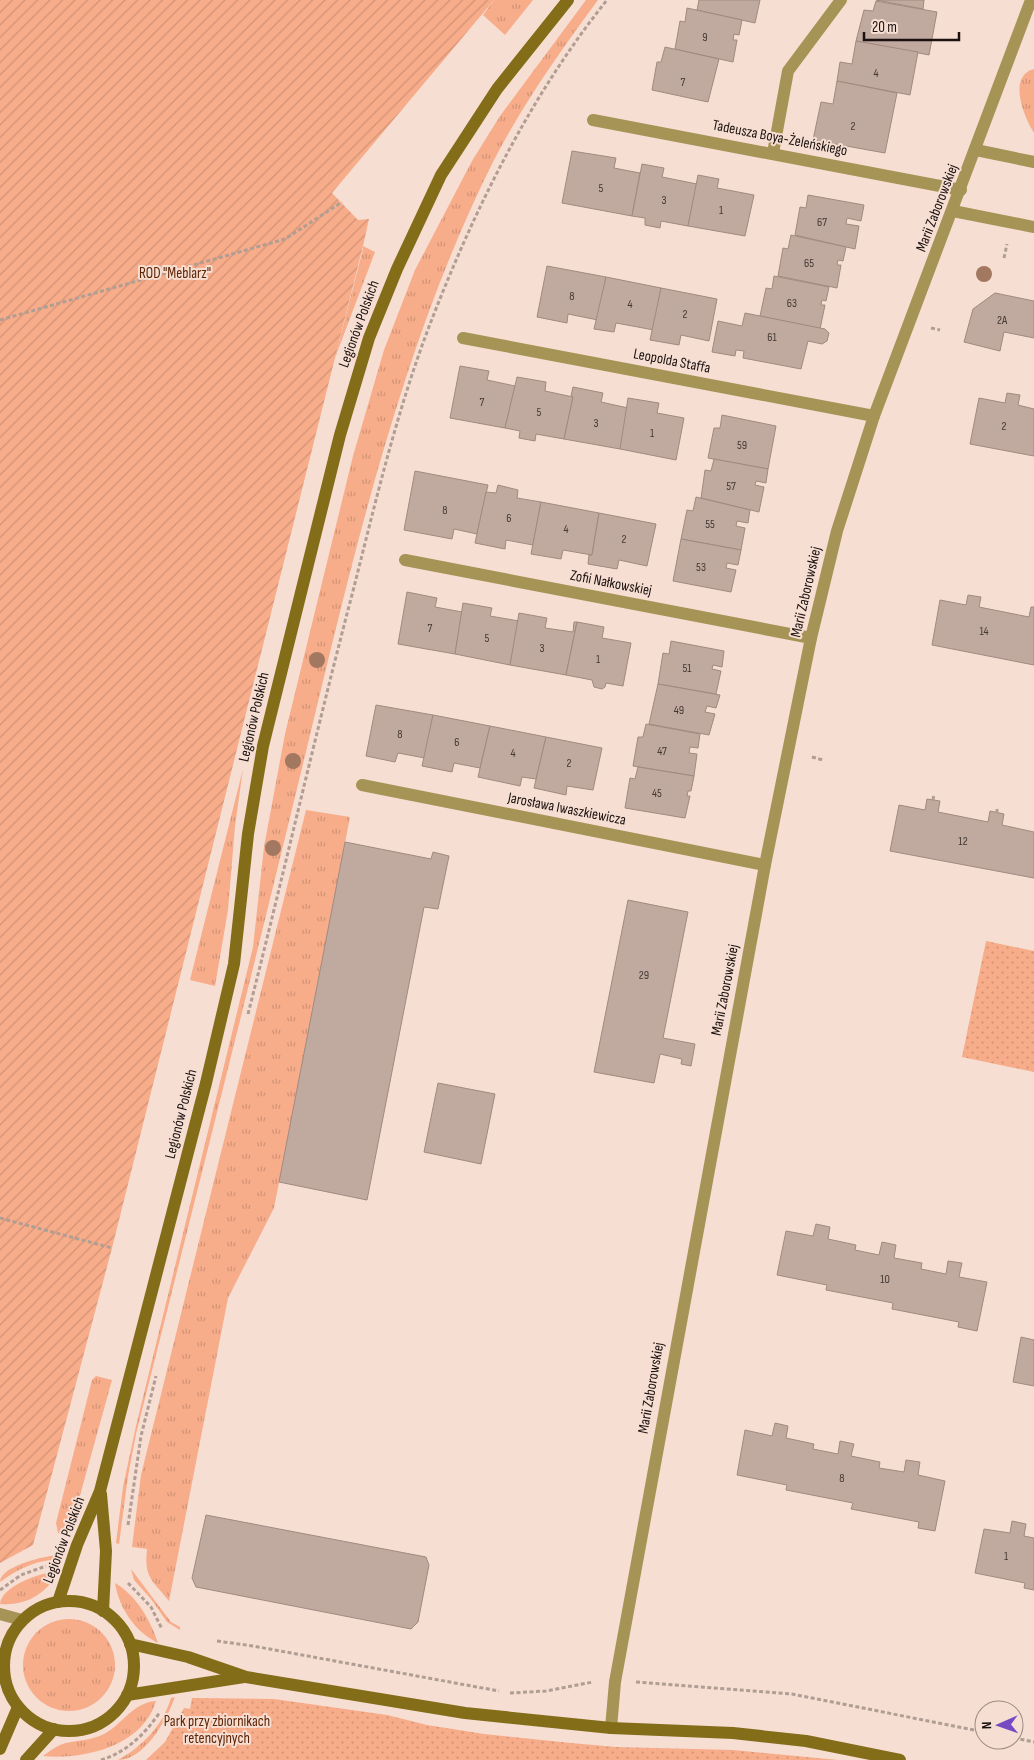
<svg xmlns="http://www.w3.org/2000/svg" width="1034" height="1760" font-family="'Sofia Sans Condensed',sans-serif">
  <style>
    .grass { fill: url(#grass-tufts) }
    .park { fill: url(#park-dots) }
    .garden { fill: url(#garden-furrows) }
    .building { fill: #c0a99f; stroke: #a08a80 }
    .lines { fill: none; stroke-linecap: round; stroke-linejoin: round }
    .path { stroke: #b09d94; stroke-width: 3; stroke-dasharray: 4 2.5; stroke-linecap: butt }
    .lane { stroke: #a69456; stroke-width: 12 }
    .street { stroke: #a69456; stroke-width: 12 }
    .secondary { stroke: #836d19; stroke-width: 12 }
    .tree { fill: #a27861 }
    .labels { text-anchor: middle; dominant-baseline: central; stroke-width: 4; stroke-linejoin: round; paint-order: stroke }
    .number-label { font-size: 12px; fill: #443833 }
    .street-label { font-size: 15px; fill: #1b120f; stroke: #f6ded3 }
    .park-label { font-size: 15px; fill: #5d2403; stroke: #f6ded3 }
  </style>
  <defs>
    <pattern id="grass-tufts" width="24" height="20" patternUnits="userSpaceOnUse" patternTransform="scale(1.25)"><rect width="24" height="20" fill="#f7ac8a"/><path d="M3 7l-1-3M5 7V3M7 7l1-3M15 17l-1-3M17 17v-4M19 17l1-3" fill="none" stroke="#d39376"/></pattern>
    <pattern id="park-dots" width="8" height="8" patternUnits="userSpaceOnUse" patternTransform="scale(1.25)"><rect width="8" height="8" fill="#f7ac8a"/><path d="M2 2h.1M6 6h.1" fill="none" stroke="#d39376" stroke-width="1.8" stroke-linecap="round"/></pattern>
    <pattern id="garden-furrows" width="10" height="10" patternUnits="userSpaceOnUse" patternTransform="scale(1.25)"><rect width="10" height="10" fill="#f7ac8a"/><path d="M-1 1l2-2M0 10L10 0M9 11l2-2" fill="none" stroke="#d39376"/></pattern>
  </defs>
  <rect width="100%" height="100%" fill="#f6ded3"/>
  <g class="grass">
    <polygon points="494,0 533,0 505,35 483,15"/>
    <path d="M586,0H598C561,50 523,104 494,160C394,359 346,590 293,805C242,1015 189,1224 136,1434L128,1476L119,1544L116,1543L123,1487L136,1426L253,947L264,847L285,734L353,456L384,350L415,270L472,161L500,116Z"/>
    <path d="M1034,69V133C1024,117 1007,76 1034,69Z"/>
    <polygon points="363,246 375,252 335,358 363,249"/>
    <polygon points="243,769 235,826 228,910 215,986 190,980"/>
    <path d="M306,810L350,817L274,1208L228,1298L169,1601C152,1580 144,1578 147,1549L132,1547L141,1475Z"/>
    <polygon points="96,1376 112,1380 69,1535 58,1533 56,1523 92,1380"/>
    <path d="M64,1554L63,1559C39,1559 19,1568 0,1582C0,1565 50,1555 64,1554Z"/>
    <polygon points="131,1569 171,1622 180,1627 180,1630 167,1622 151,1599 134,1580"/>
    <path d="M58,1572C46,1594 26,1606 0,1604C1,1586 43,1571 58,1572Z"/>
    <path d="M115,1583C137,1596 150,1620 158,1643C135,1632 119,1608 115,1583Z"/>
    <circle cx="69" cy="1665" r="46"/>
    <path d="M175,1697C167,1719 145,1760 118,1760C143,1746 163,1725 171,1698Z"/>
    <path d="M156,1701C143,1746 84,1760 43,1756C50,1751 57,1745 66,1743C80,1740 92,1740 104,1734C123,1724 132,1703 156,1701Z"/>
  </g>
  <g class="park">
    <polygon points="986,941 1034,951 1034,1072 962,1057"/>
    <polygon points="192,1698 274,1699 387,1715 427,1725 484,1734 571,1743 616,1747 733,1750 838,1760 146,1760 165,1742 184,1708 190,1709"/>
  </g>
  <polygon class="garden" points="0,0 494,0 332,193 358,220 369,219 363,246 112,1248 33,1545 0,1563"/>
  <g class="building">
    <polygon points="699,0 760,0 755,23 697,10"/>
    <polygon points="876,0 924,0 923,9"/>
    <polygon points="876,1 937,12 929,55 856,41 864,10 873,11"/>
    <polygon points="687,8 742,20 739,35 734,34 733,40 737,40 733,62 675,49 680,21 685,22"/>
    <polygon points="856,41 918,52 910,95 837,81 840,62 852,64"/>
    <polygon points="665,47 719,59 708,102 652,90 657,62 661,62"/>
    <polygon points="837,81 897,93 885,153 813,140 821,102 833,104"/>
    <polygon points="572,151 616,158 614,168 640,173 632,216 562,203"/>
    <polygon points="642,164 664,168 662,177 697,184 688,226 661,221 660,228 645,225 645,218 632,216"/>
    <polygon points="698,175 719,179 717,188 754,195 745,236 688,226"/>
    <polygon points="808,195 864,205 861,221 847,218 846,224 859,226 855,249 795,235 800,207 806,208"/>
    <polygon points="791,235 846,247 843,261 838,260 837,265 841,265 837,288 778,276 783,248 788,249"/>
    <polygon points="547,266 606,277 598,320 568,314 567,323 537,317"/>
    <polygon points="774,276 829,287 826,301 822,300 821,305 825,305 820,329 760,316 766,288 772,289"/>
    <polygon points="606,277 661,288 654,330 616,323 614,332 594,329"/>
    <polygon points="661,288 717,299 709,341 681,335 679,345 650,340"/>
    <polygon points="995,293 1034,301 1034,338 1004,332 1000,351 964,342 973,309"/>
    <polygon points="745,313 825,329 829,333 827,341 822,344 808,341 801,369 743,358 744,351 736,350 735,356 712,352 718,321 742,326"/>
    <polygon points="460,366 489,371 487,380 515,386 505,428 450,418"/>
    <polygon points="517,377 546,382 545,391 573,397 564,439 536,434 535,441 519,438 520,431 505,428"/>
    <polygon points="573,387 603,393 601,402 628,408 620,449 564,439 573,397 571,396"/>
    <polygon points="1007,393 1020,395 1018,405 1034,409 1034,456 970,444 979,398 1005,403"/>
    <polygon points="628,398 659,403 657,413 684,418 676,460 620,449"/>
    <polygon points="722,415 776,426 768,469 708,458 714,428 720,428"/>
    <polygon points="714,459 768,469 766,483 756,481 755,485 764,487 759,512 701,498 705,470 711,471"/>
    <polygon points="415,471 488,485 477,534 454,529 452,539 404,530"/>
    <polygon points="498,485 518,490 517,498 541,502 533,545 506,540 505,549 475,543 486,492 496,493"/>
    <polygon points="696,497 750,510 748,523 737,521 736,526 745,528 741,550 681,539 687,510 693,511"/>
    <polygon points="541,502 599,513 592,555 563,550 561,559 531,554"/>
    <polygon points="599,513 656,524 647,566 619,560 617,569 588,564 589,555 592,555"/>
    <polygon points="681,539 741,550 738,565 727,563 726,568 736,570 731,592 673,581"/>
    <polygon points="407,592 437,598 435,607 462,612 455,654 398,644"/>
    <polygon points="968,595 981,597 979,607 1029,617 1031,607 1034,607 1034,665 932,645 940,600 966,605"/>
    <polygon points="463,603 492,608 490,616 519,621 510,665 455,654"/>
    <polygon points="519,613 547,618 545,628 573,632 574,622 577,622 566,675 510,665"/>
    <polygon points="577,622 604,627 602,638 631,643 623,686 606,683 605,687 602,689 594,687 592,680 566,675"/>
    <polygon points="671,641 724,651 722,667 713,665 712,669 721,671 716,694 658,684 663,653 669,654"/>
    <polygon points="658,684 720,695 716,708 707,706 705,712 715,714 709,735 649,724"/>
    <polygon points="376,705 433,715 425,758 398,753 395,762 366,756"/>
    <polygon points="433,715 490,726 480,768 454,763 452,772 422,766"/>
    <polygon points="646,724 700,734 698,748 690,747 689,753 697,754 694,776 633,766 638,737 643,737"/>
    <polygon points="490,726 546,737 536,779 522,777 520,786 478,777"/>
    <polygon points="546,737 602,748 593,790 567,786 566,795 534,788"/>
    <polygon points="638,767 694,776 691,791 688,791 687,796 690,796 685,818 625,808 630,778 635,779"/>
    <polygon points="927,799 940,801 938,812 988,822 990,811 1004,814 1002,825 1034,832 1034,878 890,851 899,805 925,810"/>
    <polygon points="345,842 431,859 433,852 449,856 438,909 424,907 367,1200 279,1182"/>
    <polygon points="628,900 688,912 663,1038 695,1044 691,1066 681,1064 682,1059 660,1054 654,1083 594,1072"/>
    <polygon points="438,1083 495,1094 481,1164 424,1152"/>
    <polygon points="816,1224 830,1227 828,1239 856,1245 855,1250 879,1255 882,1242 896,1245 894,1258 922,1263 921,1269 946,1274 948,1261 962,1263 959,1277 987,1282 977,1331 958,1327 959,1322 892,1309 893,1303 826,1290 827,1285 777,1275 786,1231 813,1236"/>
    <polygon points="1021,1337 1034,1340 1034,1386 1013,1382"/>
    <polygon points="775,1423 788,1426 786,1438 814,1444 813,1449 838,1454 840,1441 854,1444 851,1456 880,1462 879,1468 904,1472 906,1460 920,1462 918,1475 945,1481 935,1531 918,1528 919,1522 851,1509 853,1503 786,1490 787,1485 737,1475 745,1430 772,1436"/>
    <polygon points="206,1515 426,1557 429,1565 418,1622 411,1629 196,1587 192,1578"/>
    <polygon points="1012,1521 1026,1524 1024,1536 1034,1538 1034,1590 1024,1588 1025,1583 975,1573 984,1529 1010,1533"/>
  </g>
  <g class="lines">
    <g class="path">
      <polyline points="1004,258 1007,244"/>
      <polyline points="0,320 285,239 342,202"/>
      <polyline points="931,328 940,330"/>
      <polyline points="812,757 823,760"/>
      <polyline points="933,800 934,794"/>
      <polyline points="997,813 997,807"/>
      <path d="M248,1014C284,873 316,731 353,591C376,500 398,406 432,319C476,206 531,95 607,0"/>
      <polyline points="0,1218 112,1248"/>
      <polyline points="128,1525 141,1436 156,1376"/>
      <polyline points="128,1583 151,1607 162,1629"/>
      <polyline points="0,1590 21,1575 46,1566"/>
      <polyline points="217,1641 253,1646 499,1691"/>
      <polyline points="636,1682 792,1694 984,1732"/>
      <polyline points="510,1693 546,1691 593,1682"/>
      <polyline points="1014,1738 1034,1742"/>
      <path d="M101,1760C127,1752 145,1734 160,1712"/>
    </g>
    <g class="lane">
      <polyline points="593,120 961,190"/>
      <polyline points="976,150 1034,162"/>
      <polyline points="773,153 788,71 841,0"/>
      <polyline points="463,338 874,416"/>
      <polyline points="405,560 811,638"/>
      <polyline points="362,785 765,865"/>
    </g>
    <g class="street">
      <polyline points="953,211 1034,227"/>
      <polyline points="0,1614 22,1620"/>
      <polyline points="0,1657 4,1659"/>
      <polyline points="611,1728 615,1682 765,865 811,638 837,531 874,416 1031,0"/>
    </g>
    <g class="secondary">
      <polyline points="101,1494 106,1551 103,1611"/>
      <circle cx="69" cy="1666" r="65"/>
      <polyline points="58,1602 77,1545 100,1491 206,1083 234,964 248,834 263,746 340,435 369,338 397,269 441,175 497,89 568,0"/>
      <polyline points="130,1644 188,1657 246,1677 465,1713 611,1728 733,1733 806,1741 900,1760"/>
      <polyline points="127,1695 244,1677"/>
      <polyline points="0,1749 18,1707"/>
      <polyline points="26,1760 54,1729"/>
    </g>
  </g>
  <g class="tree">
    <circle cx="984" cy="274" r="8"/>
    <circle cx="317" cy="660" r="8"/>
    <circle cx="293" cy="761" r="8"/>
    <circle cx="273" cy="848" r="8"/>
  </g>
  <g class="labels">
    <g class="number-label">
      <text x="705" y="37">9</text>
      <text x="876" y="73">4</text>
      <text x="683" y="82">7</text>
      <text x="853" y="126">2</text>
      <text x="601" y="188">5</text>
      <text x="664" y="200">3</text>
      <text x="721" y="210">1</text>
      <text x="822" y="222">67</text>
      <text x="809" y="263">65</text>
      <text x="572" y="296">8</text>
      <text x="792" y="303">63</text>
      <text x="630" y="304">4</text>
      <text x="685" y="314">2</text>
      <text x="1002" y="320">2A</text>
      <text x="772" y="337">61</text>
      <text x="482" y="402">7</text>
      <text x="539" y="412">5</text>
      <text x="596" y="423">3</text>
      <text x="1004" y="426">2</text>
      <text x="652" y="433">1</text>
      <text x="742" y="445">59</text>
      <text x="731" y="486">57</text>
      <text x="445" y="510">8</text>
      <text x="509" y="518">6</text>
      <text x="710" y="524">55</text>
      <text x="566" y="529">4</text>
      <text x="624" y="539">2</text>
      <text x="701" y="567">53</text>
      <text x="430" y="628">7</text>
      <text x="984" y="631">14</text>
      <text x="487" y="638">5</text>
      <text x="542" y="648">3</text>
      <text x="598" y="659">1</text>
      <text x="687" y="668">51</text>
      <text x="679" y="710">49</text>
      <text x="400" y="734">8</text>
      <text x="457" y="742">6</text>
      <text x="662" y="751">47</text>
      <text x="513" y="753">4</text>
      <text x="569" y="763">2</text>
      <text x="657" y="793">45</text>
      <text x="963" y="841">12</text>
      <text x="644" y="975">29</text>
      <text x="885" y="1279">10</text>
      <text x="842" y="1478">8</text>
      <text x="1006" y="1556">1</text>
    </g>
    <g class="street-label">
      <text transform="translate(780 138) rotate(11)">Tadeusza Boya-Żeleńskiego</text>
      <text transform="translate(937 208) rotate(-69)">Marii Zaborowskiej</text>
      <text transform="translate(359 324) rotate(-70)">Legionów Polskich</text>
      <text transform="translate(672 361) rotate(11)">Leopolda Staffa</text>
      <text transform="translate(611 583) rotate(11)">Zofii Nałkowskiej</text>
      <text transform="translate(806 592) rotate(-77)">Marii Zaborowskiej</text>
      <text transform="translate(254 717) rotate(-77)">Legionów Polskich</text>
      <text transform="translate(567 809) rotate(11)">Jarosława Iwaszkiewicza</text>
      <text transform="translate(725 990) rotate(-79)">Marii Zaborowskiej</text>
      <text transform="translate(181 1114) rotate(-76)">Legionów Polskich</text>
      <text transform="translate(651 1388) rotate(-80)">Marii Zaborowskiej</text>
      <text transform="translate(64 1540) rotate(-69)">Legionów Polskich</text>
    </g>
    <g class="park-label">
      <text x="175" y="273">ROD "Meblarz"</text>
      <text x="217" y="1721">Park przy zbiornikach<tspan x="217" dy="17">retencyjnych</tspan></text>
    </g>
  </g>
  <g transform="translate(999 1725) rotate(268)"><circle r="24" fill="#f6ded3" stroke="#9e8c85"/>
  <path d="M0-4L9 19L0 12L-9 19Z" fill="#764ac2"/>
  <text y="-8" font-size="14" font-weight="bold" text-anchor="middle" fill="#1b120f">N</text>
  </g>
  <path d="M864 32v8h95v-8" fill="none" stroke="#1b120f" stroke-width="2.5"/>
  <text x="872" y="32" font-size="15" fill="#1b120f" stroke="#f6ded3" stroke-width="4" paint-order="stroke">20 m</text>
</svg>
